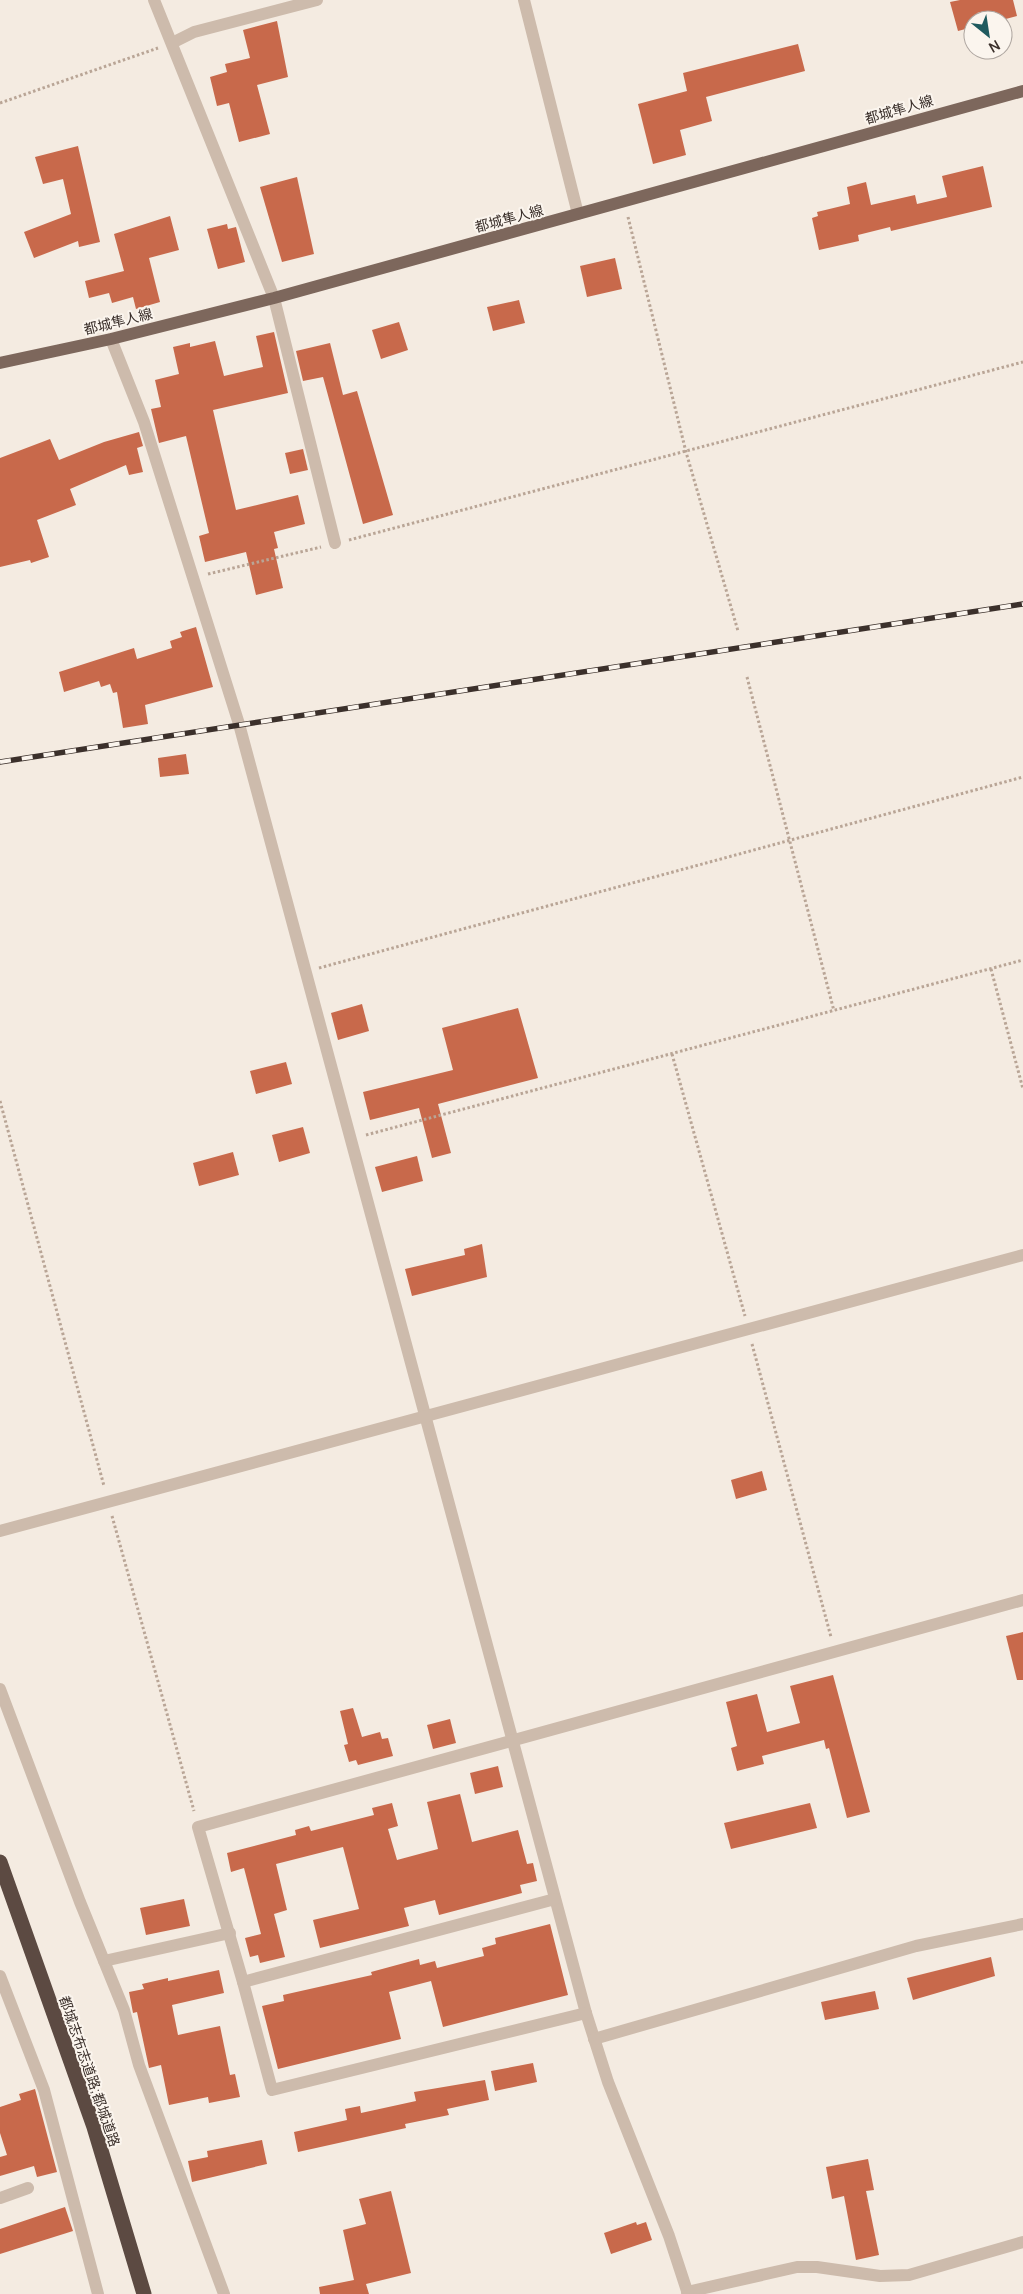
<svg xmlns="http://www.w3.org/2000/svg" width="1023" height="2294" font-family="Manrope,'Noto Sans JP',sans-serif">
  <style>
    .building { fill: #c8694b }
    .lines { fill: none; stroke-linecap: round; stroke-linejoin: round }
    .path { stroke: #b9a596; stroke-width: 3; stroke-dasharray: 2.5 2.5; stroke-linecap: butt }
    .street { stroke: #cdbbac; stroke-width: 12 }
    .primary { stroke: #7d675c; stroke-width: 12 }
    .highway { stroke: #5c4a42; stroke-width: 15 }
    .rail-casing { stroke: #3b302b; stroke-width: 5.5 }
    .rail { stroke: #fbf5ee; stroke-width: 4; stroke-dasharray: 11; stroke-linecap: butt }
    .labels { text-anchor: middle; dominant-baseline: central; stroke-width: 4; stroke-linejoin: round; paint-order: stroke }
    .street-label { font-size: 14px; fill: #3b302b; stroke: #fbf5ee }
  </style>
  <rect width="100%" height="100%" fill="#f4ebe1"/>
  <g class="building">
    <polygon points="960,0 1013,0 1017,16 1002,20 973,20 973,27 958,31 950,2"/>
    <polygon points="277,21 288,77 257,85 270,134 239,142 229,103 217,106 210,77 227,72 225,64 250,58 243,30"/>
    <polygon points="798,44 805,71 706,97 712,121 680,130 686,155 653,164 638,104 687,91 683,73"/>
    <polygon points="78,146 100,242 79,247 78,241 34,258 24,232 71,214 63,179 43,184 35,157"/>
    <polygon points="983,166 992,207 891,231 890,227 858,235 859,241 819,250 812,218 818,216 817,212 850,204 847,187 866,182 871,205 915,195 917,204 947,197 942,176"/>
    <polygon points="297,177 314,254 282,262 260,187"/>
    <polygon points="170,216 179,250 149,258 160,302 136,309 133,297 112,303 109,293 89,298 85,281 124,271 114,234"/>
    <polygon points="227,224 228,229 236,227 245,262 218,269 207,229"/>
    <polygon points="615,258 622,289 587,297 580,266"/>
    <polygon points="519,300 525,323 493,331 487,307"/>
    <polygon points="399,322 408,350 381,359 372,330"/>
    <polygon points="274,332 288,393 213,410 236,510 298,495 305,524 274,532 278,548 274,549 283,588 256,595 246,552 205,562 199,536 209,533 186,436 159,443 151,409 161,407 155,380 179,374 173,347 190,343 190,347 215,341 224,376 263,367 256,336"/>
    <polygon points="330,343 343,395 357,391 393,515 363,524 323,377 303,381 296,351"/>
    <polygon points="139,432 143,446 137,448 143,472 129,475 126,465 70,489 76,505 37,520 49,557 31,563 30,560 0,567 0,458 50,439 59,460 104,442"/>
    <polygon points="303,449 308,470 290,474 285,453"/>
    <polygon points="196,627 213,687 145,705 148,724 123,728 117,692 113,693 110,684 101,687 99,681 64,692 59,672 134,648 137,659 172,648 170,641 182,637 180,632"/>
    <polygon points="186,754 189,774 160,777 158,758"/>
    <polygon points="362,1004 369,1031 338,1040 331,1013"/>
    <polygon points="518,1008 538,1078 438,1104 451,1153 432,1158 419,1108 370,1120 363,1092 453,1070 442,1028"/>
    <polygon points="286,1062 292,1084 256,1094 250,1071"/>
    <polygon points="303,1127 310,1153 279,1162 272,1135"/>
    <polygon points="233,1152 239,1175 199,1186 193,1163"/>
    <polygon points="417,1156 423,1181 382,1192 375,1167"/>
    <polygon points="482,1244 487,1277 412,1296 405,1269 465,1255 464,1249"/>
    <polygon points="762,1471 767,1490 736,1499 731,1480"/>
    <polygon points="1023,1632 1023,1680 1017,1680 1006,1636"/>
    <polygon points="833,1675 870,1812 847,1818 829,1748 826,1749 824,1740 762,1756 764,1764 737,1771 731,1748 737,1746 726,1702 757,1694 767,1732 800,1723 790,1686"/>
    <polygon points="353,1708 362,1737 380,1732 382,1739 388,1738 393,1756 358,1765 356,1760 349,1762 344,1745 348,1744 340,1711"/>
    <polygon points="450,1719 456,1743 433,1749 427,1725"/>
    <polygon points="498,1766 503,1787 475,1794 470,1773"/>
    <polygon points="460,1794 472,1842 518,1830 527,1864 533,1863 537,1881 520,1885 522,1893 439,1915 435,1900 404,1908 409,1926 320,1948 313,1920 359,1909 343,1847 276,1864 287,1910 274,1914 285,1957 260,1963 258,1955 250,1957 245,1938 261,1934 244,1868 231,1872 227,1853 296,1835 295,1830 309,1826 311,1831 374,1815 372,1808 392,1803 398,1826 388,1829 397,1860 438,1849 427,1802"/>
    <polygon points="810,1803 817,1828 731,1849 724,1823"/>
    <polygon points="184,1899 190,1926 146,1935 140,1908"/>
    <polygon points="550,1924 568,1995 443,2027 431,1981 389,1992 401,2039 278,2069 262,2006 284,2001 283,1995 372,1975 371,1972 419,1959 420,1965 435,1961 437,1968 484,1956 482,1948 496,1944 495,1938"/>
    <polygon points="991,1957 995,1976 913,2000 907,1978"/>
    <polygon points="219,1970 224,1993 172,2005 178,2035 220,2026 230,2075 235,2074 240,2097 209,2103 208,2097 169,2105 161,2065 149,2068 137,2012 133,2013 129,1992 144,1989 142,1984 168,1978 168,1981"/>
    <polygon points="875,1991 879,2009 825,2020 821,2002"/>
    <polygon points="533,2063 537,2082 495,2091 491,2071"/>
    <polygon points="485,2080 489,2100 447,2109 449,2115 405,2124 406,2128 298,2152 294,2132 347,2120 345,2109 360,2106 361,2113 416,2101 414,2092"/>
    <polygon points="35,2089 57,2172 37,2177 34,2166 0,2176 0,2157 7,2155 0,2133 0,2107 21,2100 19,2094"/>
    <polygon points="262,2140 267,2164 192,2182 188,2161 208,2157 207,2151"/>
    <polygon points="868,2159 874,2190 866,2191 879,2255 856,2260 844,2196 832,2199 826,2167"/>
    <polygon points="391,2191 411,2273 366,2284 369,2294 320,2294 319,2287 354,2280 343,2230 366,2224 359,2199"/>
    <polygon points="65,2207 73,2231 0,2254 0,2229"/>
    <polygon points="636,2222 637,2225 646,2222 652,2240 611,2254 604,2233"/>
  </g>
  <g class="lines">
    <g class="path">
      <polyline points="0,103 158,48"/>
      <polyline points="628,217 686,452 738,631"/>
      <polyline points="349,540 1023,362"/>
      <polyline points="208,574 321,547"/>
      <polyline points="747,677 834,1011"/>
      <polyline points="319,968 1023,777"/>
      <polyline points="991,969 1023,1089"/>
      <polyline points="672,1054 745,1316"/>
      <polyline points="0,1101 104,1486"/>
      <polyline points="366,1135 1023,960"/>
      <polyline points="752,1344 831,1637"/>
      <polyline points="112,1516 194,1811"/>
    </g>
    <g class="street">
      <polyline points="154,0 274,298 335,543"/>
      <polyline points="524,0 578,214"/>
      <polyline points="172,43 194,32 317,0"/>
      <polyline points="111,339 144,422 239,724 586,2013 608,2082 669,2236 688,2294"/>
      <polyline points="0,1531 1023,1255"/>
      <polyline points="0,1689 80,1902 124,2010 139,2065 224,2294"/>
      <polyline points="555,1899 243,1982 198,1827 1023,1600"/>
      <polyline points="104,1961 230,1933"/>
      <polyline points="0,1976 44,2090 98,2294"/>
      <polyline points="243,1982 272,2090 586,2013"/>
      <polyline points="594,2039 916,1946 1023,1924"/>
      <polyline points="0,2198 28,2188"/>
      <polyline points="687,2292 797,2267 817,2267 880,2276 909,2275 1023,2242"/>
    </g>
    <polyline class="primary" points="0,363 111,339 274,298 1023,91"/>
    <polyline class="highway" points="0,1862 94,2127 144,2294"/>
    <g class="rail-casing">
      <polyline id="rail" points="0,762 1023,604"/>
    </g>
    <use href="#rail" class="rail"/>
  </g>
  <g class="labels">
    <g class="street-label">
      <text transform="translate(899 109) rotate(-16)">都城隼人線</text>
      <text transform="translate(509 218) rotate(-15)">都城隼人線</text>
      <text transform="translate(118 321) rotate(-14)">都城隼人線</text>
      <text transform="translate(90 2071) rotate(71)">都城志布志道路;都城道路</text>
    </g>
  </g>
  <g transform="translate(988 35) rotate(150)"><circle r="24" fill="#fbf5ee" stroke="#aea6a0"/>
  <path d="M0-4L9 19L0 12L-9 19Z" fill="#1f5a5e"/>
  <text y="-8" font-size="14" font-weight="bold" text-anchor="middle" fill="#3b302b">N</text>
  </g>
</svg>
